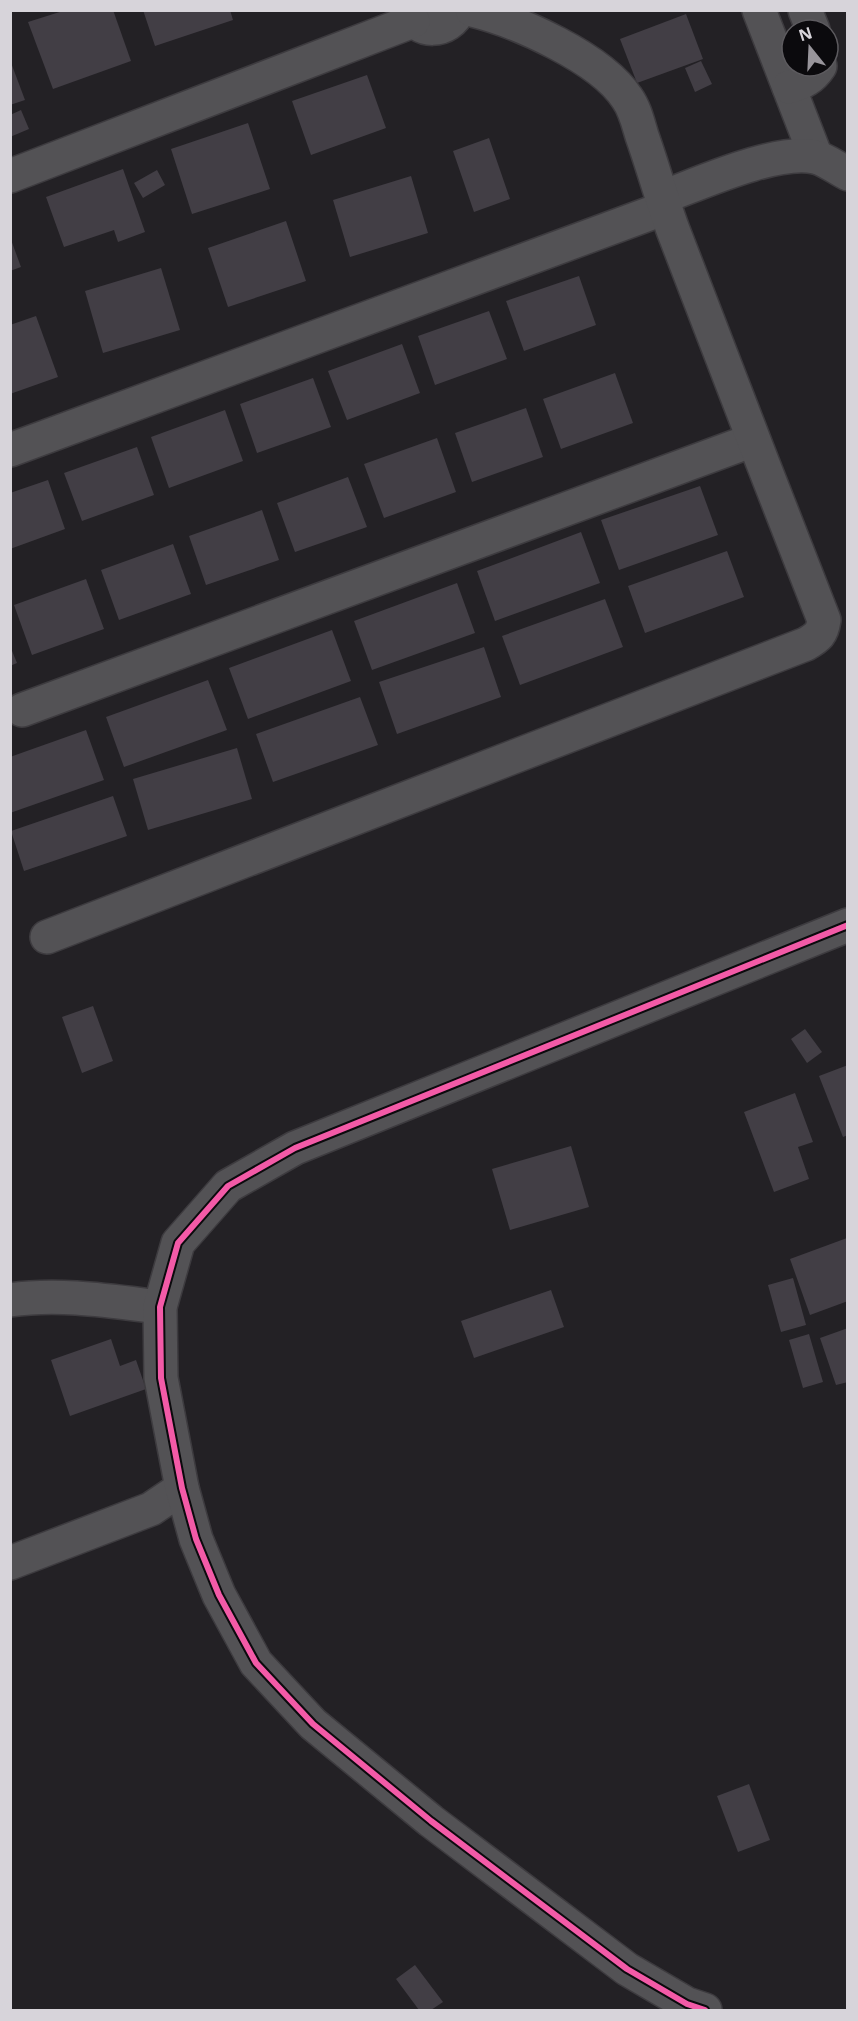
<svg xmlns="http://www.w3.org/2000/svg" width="858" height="2021" font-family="'Open Sans',sans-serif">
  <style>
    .building { fill: #423e45 }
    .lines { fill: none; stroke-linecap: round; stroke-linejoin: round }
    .minor-casing { stroke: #3d3b3f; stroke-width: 36 }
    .minor { stroke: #535255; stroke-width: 33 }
    .cycleway-casing { stroke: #0b0a0d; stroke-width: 10 }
    .cycleway { stroke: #f35aa7; stroke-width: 6 }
  </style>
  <rect width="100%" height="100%" fill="#232125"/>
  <g class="building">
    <polygon points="66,10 113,10 131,61 53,89 28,22"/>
    <polygon points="143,10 230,10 233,20 155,46"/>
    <polygon points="686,14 703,59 637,83 620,39"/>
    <polygon points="10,60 25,100 10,105"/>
    <polygon points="701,61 712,84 695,92 685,68"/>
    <polygon points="367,75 386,128 311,155 292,101"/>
    <polygon points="21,110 29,129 10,137 10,115"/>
    <polygon points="248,123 270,189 192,214 171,149"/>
    <polygon points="489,138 510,199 474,212 453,151"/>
    <polygon points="123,169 145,232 118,242 114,230 64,247 46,197"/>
    <polygon points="157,170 165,185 143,198 134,183"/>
    <polygon points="411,176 428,233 350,257 333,200"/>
    <polygon points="286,221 306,281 228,307 208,248"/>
    <polygon points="10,237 21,267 10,271"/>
    <polygon points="161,268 180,330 103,353 85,291"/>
    <polygon points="579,276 596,325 524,351 506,301"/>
    <polygon points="489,311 507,359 435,385 418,336"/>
    <polygon points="36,316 58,377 10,394 10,325"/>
    <polygon points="402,344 420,393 347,420 328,371"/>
    <polygon points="615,373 633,423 561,449 543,399"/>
    <polygon points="313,378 331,427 257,453 240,404"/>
    <polygon points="526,408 543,457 472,482 455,433"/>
    <polygon points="225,410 243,461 169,488 151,437"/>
    <polygon points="437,438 456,492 384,518 364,464"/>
    <polygon points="137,447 154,495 82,521 64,473"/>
    <polygon points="348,477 367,527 295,552 277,503"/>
    <polygon points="48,480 65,529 10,549 10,493"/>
    <polygon points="700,486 718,535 619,570 601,520"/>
    <polygon points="262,510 279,560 206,585 189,536"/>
    <polygon points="581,532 600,583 495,621 477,571"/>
    <polygon points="173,544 191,594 119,620 101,570"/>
    <polygon points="727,551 744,597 645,633 628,586"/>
    <polygon points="86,579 104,629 32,655 14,605"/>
    <polygon points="457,583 475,633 372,670 354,621"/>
    <polygon points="605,599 623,647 520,685 502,636"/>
    <polygon points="332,630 351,681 248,719 229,668"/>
    <polygon points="10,646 17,663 10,666"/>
    <polygon points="484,647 501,697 397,734 379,682"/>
    <polygon points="208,680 227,730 124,767 106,717"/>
    <polygon points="360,697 378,745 273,782 256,734"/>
    <polygon points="86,730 104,780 10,813 10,757"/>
    <polygon points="237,748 252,799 148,830 133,779"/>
    <polygon points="113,796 127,836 24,871 11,831"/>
    <polygon points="93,1006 113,1061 82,1073 62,1017"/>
    <polygon points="805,1029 822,1052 807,1063 791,1039"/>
    <polygon points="848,1065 848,1135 843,1137 819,1076"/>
    <polygon points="795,1093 813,1142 798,1147 809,1179 774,1192 744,1112"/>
    <polygon points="571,1146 589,1207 510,1230 492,1169"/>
    <polygon points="847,1238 848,1301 810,1315 790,1259"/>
    <polygon points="793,1278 806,1325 781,1332 768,1285"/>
    <polygon points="551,1290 564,1327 474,1358 461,1321"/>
    <polygon points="848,1328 848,1382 836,1385 820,1338"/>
    <polygon points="809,1334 823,1382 803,1388 789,1340"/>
    <polygon points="111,1339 120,1366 136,1360 146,1389 70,1416 51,1360"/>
    <polygon points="749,1784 770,1840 738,1852 717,1796"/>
    <polygon points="415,1965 443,2002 431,2010 419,2010 396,1979"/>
  </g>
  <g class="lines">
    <g class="minor-casing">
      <g id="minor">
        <path d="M407,10C417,35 449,34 459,10"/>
        <polyline points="759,10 816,157"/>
        <polyline points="805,10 813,30"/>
        <path d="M789,87C803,83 812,78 820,66"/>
        <polyline points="10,176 413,21"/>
        <path d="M663,197C701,183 775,149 815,157C825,159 838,169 848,174"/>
        <polyline points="10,450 665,208"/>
        <polyline points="22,710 753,440"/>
        <path d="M47,937L806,644C818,637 822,634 824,620C773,490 723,361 673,230C662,200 653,167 642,136C638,123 635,109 627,98C601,58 517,21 472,10"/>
        <path d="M10,1300C60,1293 110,1301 160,1307"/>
        <polyline points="10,1563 151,1509 182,1488"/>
        <polyline points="705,2010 687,2004 627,1969 431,1821 313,1724 256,1663 219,1595 196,1539 182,1488 161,1378 160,1307 178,1243 228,1186 295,1148 848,925"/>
      </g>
    </g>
    <use href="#minor" class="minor"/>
    <g class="cycleway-casing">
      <polyline id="cycleway" points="705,2010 687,2004 627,1969 431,1821 313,1724 256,1663 219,1595 196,1539 182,1488 161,1378 160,1307 178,1243 228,1186 295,1148 848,925"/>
    </g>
    <use href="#cycleway" class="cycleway"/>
  </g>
  <rect width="858" height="2021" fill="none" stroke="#d7d4da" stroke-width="24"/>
  <g transform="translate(810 48) rotate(342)"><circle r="28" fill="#0b0a0d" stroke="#5d5b5f" stroke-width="1.5"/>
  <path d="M0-4.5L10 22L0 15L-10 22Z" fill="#98959b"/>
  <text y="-9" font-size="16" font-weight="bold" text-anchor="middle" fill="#d7d4da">N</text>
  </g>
</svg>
